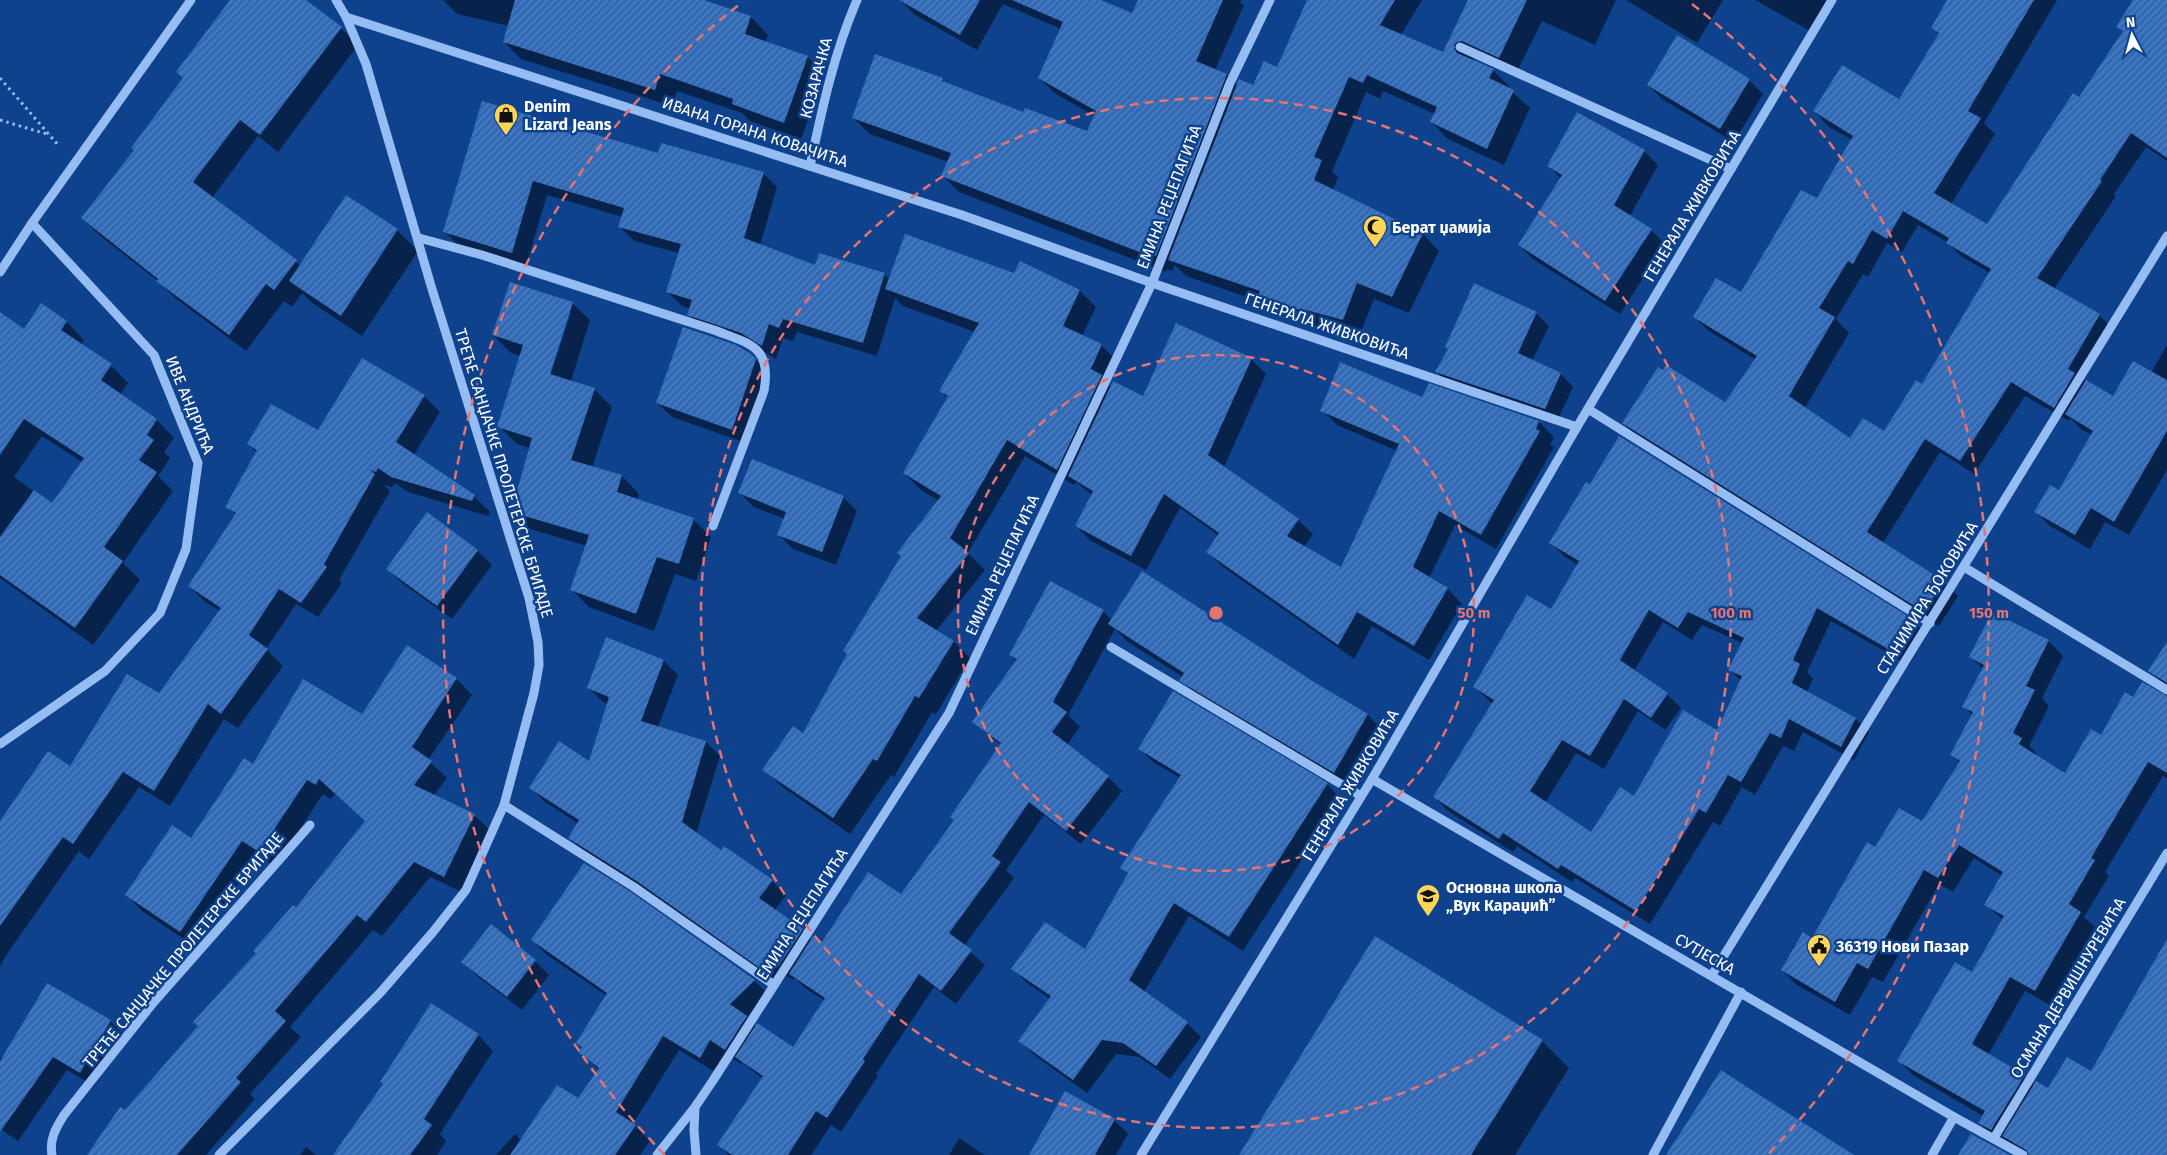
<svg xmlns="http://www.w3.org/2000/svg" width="2167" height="1155" font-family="'Fira Sans',sans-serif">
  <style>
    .shadow { fill: #0007; fill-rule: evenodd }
    .building { fill: url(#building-hatch); fill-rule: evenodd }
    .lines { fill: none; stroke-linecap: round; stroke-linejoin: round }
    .path { stroke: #95bdf3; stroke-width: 3; stroke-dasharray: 2.5 4; stroke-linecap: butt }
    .minor { stroke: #95bdf3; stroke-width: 9 }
    .ring { fill: none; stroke: #e47373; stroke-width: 2.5; stroke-dasharray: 9 6 }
    .labels { text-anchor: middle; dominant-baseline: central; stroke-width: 5; stroke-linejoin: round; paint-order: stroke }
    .street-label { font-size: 16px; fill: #fff; stroke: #0f428d }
    .poi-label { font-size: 16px; font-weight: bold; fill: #fff; stroke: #0f428d; text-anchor: start }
    .centre { fill: #e47373; stroke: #0f428d; stroke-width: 2.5 }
    .ring-label { font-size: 15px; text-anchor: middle; font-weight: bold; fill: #e47373; stroke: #0f428d; stroke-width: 5; stroke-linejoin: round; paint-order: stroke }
  </style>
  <defs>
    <pattern id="building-hatch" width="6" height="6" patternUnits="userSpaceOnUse" patternTransform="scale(1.25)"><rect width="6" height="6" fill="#3269b5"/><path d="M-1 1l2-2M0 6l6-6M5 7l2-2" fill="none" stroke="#5180c0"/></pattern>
  </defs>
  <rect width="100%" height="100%" fill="#0f428d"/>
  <g class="shadow">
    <polygon points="232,0 304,0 341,28 358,45 278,152 258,136 212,198 301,266 397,230 418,251 362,336 311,302 302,293 292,307 284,301 246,351 175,298 159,282 99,235 82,218 135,150 184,79"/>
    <polygon points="443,0 700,0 751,17 768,35 765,42 808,57 825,74 801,139 750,121 742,113 677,91 672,106 521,59 504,42 509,26 457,14"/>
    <polygon points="900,0 1098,0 1133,15 1139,0 1241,0 1240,2 1244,5 1215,70 1227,75 1238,86 1254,86 1278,69 1309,0 1422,0 1401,35 1443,54 1469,0 1616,0 1595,45 1542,21 1516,74 1480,57 1474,58 1472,60 1493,70 1510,87 1509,89 1530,108 1504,165 1448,139 1431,122 1435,114 1383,91 1380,99 1366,92 1332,172 1338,177 1333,190 1423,234 1439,251 1409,313 1374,299 1359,336 1319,325 1318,327 1277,312 1269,305 1186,276 1175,265 1172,271 1167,269 1166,272 959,192 943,176 948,162 870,134 853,118 942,80 946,84 1024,114 1087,132 1095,116 1056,94 1039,78 1061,29 1003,4 977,50 915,15"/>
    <polygon points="1626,0 1723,0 1697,43"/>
    <polygon points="1755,0 1830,0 1812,32"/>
    <path d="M1948,0H2057L1984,123L1995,134L1951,204L1988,226L2124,33L2118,26L2135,0H2167V161L2146,147L2114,194L2116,196L2054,289L2099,315L2114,330L2084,380L2114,398L2151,373L2167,345V470L2129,535L2105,522L2090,549L2050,526L2035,511L2059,492L2092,435L2081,429L2070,418L2069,421L2025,396L1974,474L1940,452L1883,543L1944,582L1958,596L1939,626L1638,437L1623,423L1725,404L1756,360L1709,331L1694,317L1741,294L1817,200L1852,140L1828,126L1814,111L1899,101L1940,35L1932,27ZM1918,225L1947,242L1962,257L1990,273L1922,385L1884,432L1851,440L1805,408L1849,333L1836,319L1863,274L1868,277L1887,243L1902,252Z"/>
    <polygon points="1749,80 1763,94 1734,142 1662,99 1648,85"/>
    <polygon points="483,103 659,155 763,173 777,187 760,246 816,267 884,274 890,280 1015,274 1080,291 1096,307 1082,336 1101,345 1118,362 1108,384 1111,387 1143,398 1251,359 1266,374 1224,467 1298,520 1313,534 1304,547 1342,569 1397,451 1337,425 1322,410 1422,398 1430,385 1539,422 1554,437 1550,444 1554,447 1496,549 1455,525 1429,578 1448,589 1462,604 1429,660 1372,626 1354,659 1223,567 1208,552 1219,536 1180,508 1146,570 1091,541 1076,526 1093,496 1076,482 1074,485 1025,456 968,553 985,570 936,631 954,642 970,658 936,714 932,712 894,777 891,775 850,834 781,786 764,769 803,735 939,501 921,490 904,473 948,398 940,391 975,332 903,306 895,298 877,356 797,332 793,341 783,338 776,359 756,347 703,328 689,314 691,309 682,306 668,292 679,253 634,241 620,227 623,217 547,195 526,266 459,246 445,232"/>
    <polygon points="1644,151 1658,165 1630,216 1651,230 1665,244 1620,314 1533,259 1519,245 1561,179 1549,166"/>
    <path d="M572,303L590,320L571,381L594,389L612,407L592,468L622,476L639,494L637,500L693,519L711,537L696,581L675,574L654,631L589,607L571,589L587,546L530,529L512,511L530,448L517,444L499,426L521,356L511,353L493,335ZM568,312H571L549,380L547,379Z"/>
    <path d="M41,305L67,322L84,340L81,345L111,365L128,383L120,395L157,420L174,438L164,452L170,458L158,476L173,491L123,563L140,580L93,645L0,578V323L24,330ZM42,436L82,462L52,504L14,477Z"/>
    <polygon points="1536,313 1549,326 1532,361 1561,374 1573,387 1557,421 1449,385 1437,372 1449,350 1446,347"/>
    <polygon points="751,355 765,369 746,443 672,417 657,403"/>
    <polygon points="424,396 440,412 414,455 474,496 490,512 488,516 408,492 395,483 392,487 384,485 390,491 339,580 342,583 318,617 296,604 266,649 283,666 238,728 224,719 170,806 139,787 89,859 79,851 5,957 0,967 0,823 159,695 220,611 205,602 189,586 236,515 227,506 257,453 249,444 318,432"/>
    <path d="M1619,437L1913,621L1927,635L1909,665L1831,621L1807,672L1813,679L1807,692L1856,719L1869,732L1854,760L1803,732L1794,751L1783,746L1755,795L1742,787L1720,826L1713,822L1650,924L1575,878L1572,882L1517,846L1513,852L1448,811L1434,797L1493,704L1474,687L1551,610L1578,565L1564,556L1551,543L1591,486ZM1663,622L1692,640L1702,625L1742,643L1730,670L1741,681L1718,731L1592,834L1545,803L1576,753L1604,769L1638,711L1665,730L1681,708L1667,694L1634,671Z"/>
    <polygon points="740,493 843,497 857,511 836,565 793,549 779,535 785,519 754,507"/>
    <polygon points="478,551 492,565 452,619 402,583 388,569"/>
    <polygon points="1103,611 1112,620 1313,683 1368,715 1386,734 1353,790 1199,698 1181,680 1183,677 1128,642 1115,629 1068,715 1080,727 1067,745 1108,777 1122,791 1081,844 1044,815 1006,870 1014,878 964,946 985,965 956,1004 934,987 876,1074 878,1076 841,1132 831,1125 811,1155 729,1155 719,1145 763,1079 742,1062 741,1064 726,1054 715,1072 679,1050 633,1124 650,1141 640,1155 496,1155 515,1134 521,1140 578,1100 599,1070 580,1052 582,1048 578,1043 607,996 547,955 532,940 630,893 755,981 769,995 747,1017 756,1027 793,1048 825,1001 805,988 795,978 793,980 787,976 779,984 584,852 570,838 579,824 545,802 531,788 590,763 608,704 603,702 589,688 664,661 678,675 658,727 706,742 720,756 696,834 721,852 772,881 786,895 775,910 802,930 812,940 822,944 901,895 955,821 1001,745 974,722 1017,661 1011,655"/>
    <polygon points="1993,613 2049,641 2063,656 2042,698 2049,706 2029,746 2036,753 2035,756 2066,775 2101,737 2133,698 2167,697 2167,778 2163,776 2105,872 2109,876 2084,917 2095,927 2050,1005 2025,991 1988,1055 2024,1076 2035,1086 2049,1090 2092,1073 2167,942 2167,1155 2024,1155 2008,1141 2006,1144 1994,1137 1979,1123 1983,1116 1913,1075 1899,1061 1972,973 2003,920 1986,904 2002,876 1974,858 1953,892 1939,884 1883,982 1872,977 1850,1015 1797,985 1782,970 1813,939 1875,848 1922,823 1960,763 1951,755 1972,715 1964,706 1983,669 1971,657"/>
    <polygon points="2167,644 2167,687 2150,671"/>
    <polygon points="407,647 457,679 472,695 428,760 447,778 433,796 474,815 490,830 460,891 430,877 382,936 373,930 290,1027 301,1037 250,1094 255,1099 206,1155 88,1155 199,1026 366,821 335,794 331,799 323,794 275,867 258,855 196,947 142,911 127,895 191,840 253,766 362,715"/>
    <polygon points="1139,748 1327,784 1341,799 1243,951 1189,916 1144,992 1187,1023 1201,1037 1170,1079 1139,1057 1116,1054 1087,1093 1034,1055 1020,1041 1050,999 1027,983 1013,969 1085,951 1128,874 1122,868 1180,778 1153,762"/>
    <polygon points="535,961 549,975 522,1010 477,976 463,962"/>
    <polygon points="110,1021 124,1036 94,1086 67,1070 18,1141 0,1129 0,1057 3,1059"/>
    <polygon points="478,1035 493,1051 440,1134 446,1141 437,1155 335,1155"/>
    <polygon points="1542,1041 1569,1068 1515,1155 1240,1155"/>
    <polygon points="1114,1120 1128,1134 1116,1155 1036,1155"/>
    <polygon points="959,1138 985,1155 949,1155"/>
    <polygon points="306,1147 316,1155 300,1155"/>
  </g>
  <g class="building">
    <polygon points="230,0 306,0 342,27 260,135 240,120 193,182 297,260 274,290 266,284 229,335 156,281 158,279 81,218 134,150 131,148 183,78 176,72"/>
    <polygon points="515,0 704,0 751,16 745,34 808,56 784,123 732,104 733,99 660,74 655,90 503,42"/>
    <polygon points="899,0 980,0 960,35"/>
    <polygon points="1012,0 1101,0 1132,13 1138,0 1223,0 1196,61 1227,74 1156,256 1151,254 1150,256 941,176 951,153 852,118 875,54 943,78 942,81 1023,112 1025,108 1087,131 1096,111 1038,78 1063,22"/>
    <polygon points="1307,0 1395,0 1380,25 1443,52 1468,0 1527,0 1499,58 1462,41 1457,42 1454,45 1455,50 1457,53 1494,69 1489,78 1514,90 1487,149 1430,122 1437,107 1367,75 1363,83 1349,77 1314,157 1322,160 1314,180 1423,233 1392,297 1357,283 1343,320 1302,309 1302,311 1258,296 1260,291 1168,260 1239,79 1253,85 1264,61 1277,67"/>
    <path d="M1947,0H2034L1968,111L1981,118L1934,193L1987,224L2073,93L2079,97L2123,31L2116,27L2133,0H2167V158L2131,133L2100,180L2102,181L2037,278L2100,314L2068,369L2075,373L2054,408L2011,382L1960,461L1925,439L1867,532L1944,581L1924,612L1622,423L1658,367L1663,370L1666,365L1725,402L1757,356L1693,317L1716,278L1741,292L1801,190L1817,198L1853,136L1813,111L1842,65L1899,99L1939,33L1931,28ZM1903,211L1949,238L1946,243L1991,269L1922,384L1916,380L1884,431L1863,418L1850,438L1789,396L1835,317L1819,308L1848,261L1853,264L1872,230L1887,239Z"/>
    <polygon points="1677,35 1750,79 1720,129 1647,85"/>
    <polygon points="482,101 658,153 661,143 764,172 744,238 815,265 819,253 885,273 863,343 783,319 779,328 769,324 762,346 741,333 687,315 692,300 666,292 681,244 618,227 624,208 533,181 512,253 443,232"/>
    <polygon points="1577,112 1645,150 1614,205 1652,229 1605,301 1518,245 1562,175 1547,166"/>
    <polygon points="346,195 398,229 341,316 289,281"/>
    <polygon points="905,234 1014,273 1020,261 1080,290 1063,326 1102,344 1091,369 1102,375 1057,470 1007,440 950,538 969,553 917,618 954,641 919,698 915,696 877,761 873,759 833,818 762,770 793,726 803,733 847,654 843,651 901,556 897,553 941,496 903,473 948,396 939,391 979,323 885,289"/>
    <polygon points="510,282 573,302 550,374 595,388 571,460 622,475 617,492 694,518 679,564 657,557 636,614 570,590 589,535 511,512 532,438 497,427 523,345 492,335"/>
    <polygon points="1474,283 1537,312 1518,353 1561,373 1545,409 1435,372 1448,349 1445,347"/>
    <polygon points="41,303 67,321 61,330 112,364 101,380 157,419 147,435 154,440 139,460 157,472 104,547 123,561 75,628 0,575 0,537 34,490 52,503 84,458 24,419 0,455 0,312 24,329"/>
    <polygon points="1176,323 1252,358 1208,455 1299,519 1287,536 1341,567 1399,444 1320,411 1340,362 1422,397 1429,383 1539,421 1536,429 1540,431 1481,535 1439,511 1413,567 1448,588 1414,646 1357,612 1338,645 1206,552 1219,533 1164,494 1131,556 1075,526 1093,491 1068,476 1113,381 1143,396"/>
    <polygon points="683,327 736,345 751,354 756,359 732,430 656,403"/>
    <polygon points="362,358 425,395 396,442 475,495 472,501 391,477 378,468 376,472 370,470 375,474 324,564 327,567 301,603 279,589 249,635 268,649 221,714 208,704 154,791 123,772 73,844 63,837 0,926 0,821 48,751 70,766 127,674 159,693 221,608 188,586 236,513 225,507 257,450 247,444 271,404 318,430"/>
    <polygon points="2133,361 2167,380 2167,431 2114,522 2091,508 2075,535 2034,512 2050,485 2059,490 2093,431 2065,414 2086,380 2113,396"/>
    <path d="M1619,436L1914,620L1895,653L1817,608L1793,660L1800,664L1792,683L1856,718L1841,747L1789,719L1781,738L1770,733L1741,782L1728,775L1706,813L1699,809L1636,911L1561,865L1558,869L1503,833L1499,839L1433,797L1494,700L1473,687L1527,595L1551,609L1579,561L1549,543L1586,482L1590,484ZM1649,610L1678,628L1688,612L1744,638L1728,670L1742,676L1717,730L1683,710L1634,796L1620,787L1591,832L1530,791L1562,740L1590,756L1624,699L1651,718L1668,693L1620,660Z"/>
    <polygon points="752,459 844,496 822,552 777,535 786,512 738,493"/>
    <polygon points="427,512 478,550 437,606 386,569"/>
    <polygon points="1142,571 1314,682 1368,714 1334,773 1179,681 1184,673 1108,624"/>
    <polygon points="1050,581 1104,610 1053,702 1067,712 1052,732 1109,776 1066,831 1029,802 992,856 1001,862 949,933 972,950 941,991 919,974 863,1059 865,1061 827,1118 816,1111 788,1155 732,1155 717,1145 763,1076 735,1057 757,1023 793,1047 825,998 789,974 813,936 822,942 868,872 901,894 954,820 950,817 1001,743 972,722 1017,659 1009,655"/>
    <polygon points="1992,612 2049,640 2026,686 2035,690 2013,733 2022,738 2019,744 2065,773 2091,729 2101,735 2125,692 2133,697 2142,682 2167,696 2167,773 2148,762 2091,858 2095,860 2069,904 2081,912 2035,991 2010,977 1972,1044 2025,1075 1991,1130 1978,1123 1985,1111 1897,1061 1955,962 1972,972 2004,916 1984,905 2003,872 1959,845 1938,878 1924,870 1868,969 1857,963 1835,1002 1781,970 1803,932 1812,938 1867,842 1875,847 1899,808 1922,821 1960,761 1950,755 1973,712 1962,707 1984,665 1969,657"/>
    <polygon points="606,637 664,660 641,721 706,741 682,822 721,850 724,846 773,880 759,898 803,929 778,967 772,963 764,971 638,882 568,838 579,820 529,788 559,741 589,761 609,697 587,688"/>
    <polygon points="2167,642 2167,683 2148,671"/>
    <polygon points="407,645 457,678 412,747 432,761 414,785 475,814 444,877 414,862 366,922 357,915 275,1011 286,1021 236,1078 241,1082 177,1155 87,1155 120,1107 125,1110 198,1026 193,1022 256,953 253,951 293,905 296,907 365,821 319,779 316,785 307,780 259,852 242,841 180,932 125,895 172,825 191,838 244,758 253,764 303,679 362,714"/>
    <polygon points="1173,691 1328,783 1229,937 1174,903 1129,980 1188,1022 1156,1066 1123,1043 1102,1040 1073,1080 1018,1041 1051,996 1011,969 1045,922 1085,949 1128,873 1120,868 1181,775 1138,749"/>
    <polygon points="584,863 631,892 755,980 730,1004 747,1016 725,1050 710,1040 700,1058 663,1036 616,1112 636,1125 615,1155 510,1155 557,1085 578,1098 599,1068 578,1052 582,1047 576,1043 607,993 531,940"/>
    <polygon points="491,924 536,960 507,997 461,962"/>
    <polygon points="1375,936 1543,1040 1471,1155 1239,1155"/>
    <polygon points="2167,939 2167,1155 2029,1155 2026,1150 2002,1136 2036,1081 2048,1088 2067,1057 2091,1071"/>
    <polygon points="47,983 111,1020 80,1073 53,1057 0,1132 0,1061"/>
    <polygon points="431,1003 479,1034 424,1119 432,1125 410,1155 333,1155 383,1084 380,1082"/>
    <polygon points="1721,1070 1747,1087 1854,1155 1666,1155"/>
    <polygon points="1065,1091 1115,1119 1095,1155 1029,1155"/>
    <polygon points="1971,1134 2010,1155 1958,1155"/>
  </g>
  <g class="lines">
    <g class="path">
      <polyline points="0,78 59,146"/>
      <polyline points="0,120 50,135"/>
    </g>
    <g class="minor">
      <polyline points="346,17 962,215 1152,283 1577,427"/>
      <polyline points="1460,47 1731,169"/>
      <path d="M810,166C822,109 834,53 857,0"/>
      <path d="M419,238L482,255L714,330C750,344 772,346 764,391L713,526"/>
      <polyline points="0,272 32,223 191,0"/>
      <polyline points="1588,409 1930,623"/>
      <polyline points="1964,567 2167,690"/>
      <polyline points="1111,647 1361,796"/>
      <polyline points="0,744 105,671 160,613 186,549 198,463 154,355 32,223"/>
      <polyline points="1372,779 1954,1117 2023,1155"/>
      <polyline points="504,805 634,887 774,985"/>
      <polyline points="1712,975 2167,236"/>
      <polyline points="695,1108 694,1130 696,1155"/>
      <polyline points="1994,1138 2167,853"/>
      <path d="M52,1155C49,1139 56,1128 64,1115L153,1003L310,825"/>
      <polyline points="219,1155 380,993 433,932 466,890 504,805 534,693 539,665 538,642 529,598 432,289 366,64 346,17 336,0"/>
      <polyline points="657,1155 695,1107 712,1082 949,713 1152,283 1230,83 1270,0"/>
      <polyline points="1141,1155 1372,779 1577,427 1832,0"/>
      <polyline points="1653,1155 1741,992"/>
      <polyline points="1932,1155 1954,1117"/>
    </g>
  </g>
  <g class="ring">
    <circle cx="1216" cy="613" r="258"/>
    <circle cx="1216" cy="613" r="515"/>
    <path d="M665 1155A773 773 0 0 1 740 4M1692 4A773 773 0 0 1 1767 1155"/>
  </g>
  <defs>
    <g id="shop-pin" transform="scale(1.25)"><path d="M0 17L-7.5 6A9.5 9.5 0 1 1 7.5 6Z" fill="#ffd457" stroke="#0f428d"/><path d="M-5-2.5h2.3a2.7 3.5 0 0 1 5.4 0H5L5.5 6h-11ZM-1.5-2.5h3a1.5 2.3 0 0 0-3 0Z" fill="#111"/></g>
    <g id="mosque-pin" transform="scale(1.25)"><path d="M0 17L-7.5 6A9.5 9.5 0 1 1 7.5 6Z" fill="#ffd457" stroke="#0f428d"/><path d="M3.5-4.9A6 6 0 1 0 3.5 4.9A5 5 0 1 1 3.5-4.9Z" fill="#111"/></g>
    <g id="school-pin" transform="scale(1.25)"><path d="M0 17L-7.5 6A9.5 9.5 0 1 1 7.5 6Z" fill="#ffd457" stroke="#0f428d"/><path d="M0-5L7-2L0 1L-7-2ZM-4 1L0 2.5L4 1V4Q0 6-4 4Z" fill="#111"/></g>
    <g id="civic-pin" transform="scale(1.25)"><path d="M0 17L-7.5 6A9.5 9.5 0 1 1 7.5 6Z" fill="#ffd457" stroke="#0f428d"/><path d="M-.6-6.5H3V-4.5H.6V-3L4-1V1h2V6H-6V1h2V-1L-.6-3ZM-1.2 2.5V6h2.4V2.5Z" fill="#111"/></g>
  </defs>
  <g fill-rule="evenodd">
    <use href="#shop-pin" x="506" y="115"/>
    <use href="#mosque-pin" x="1375" y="227"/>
    <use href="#school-pin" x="1428" y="896"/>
    <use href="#civic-pin" x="1819" y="946"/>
  </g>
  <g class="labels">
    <g class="street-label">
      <text transform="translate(816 78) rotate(-75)">КОЗАРАЧКА</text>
      <text transform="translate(755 132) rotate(18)">ИВАНА ГОРАНА КОВАЧИЋА</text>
      <text transform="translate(1169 197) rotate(-69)">ЕМИНА РЕЏЕПАГИЋА</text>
      <text transform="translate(1692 206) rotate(-59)">ГЕНЕРАЛА ЖИВКОВИЋА</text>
      <text transform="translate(1327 326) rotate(19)">ГЕНЕРАЛА ЖИВКОВИЋА</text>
      <text transform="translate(190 405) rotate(68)">ИВЕ АНДРИЋА</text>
      <text transform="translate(504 473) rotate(73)">ТРЕЋЕ САНЏАЧКЕ ПРОЛЕТЕРСКЕ БРИГАДЕ</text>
      <text transform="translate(1002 565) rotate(-65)">ЕМИНА РЕЏЕПАГИЋА</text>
      <text transform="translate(1927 598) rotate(-58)">СТАНИМИРА ЂОКОВИЋА</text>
      <text transform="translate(1350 785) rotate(-59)">ГЕНЕРАЛА ЖИВКОВИЋА</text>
      <text transform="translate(802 914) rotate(-57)">ЕМИНА РЕЏЕПАГИЋА</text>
      <text transform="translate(183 950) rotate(-50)">ТРЕЋЕ САНЏАЧКЕ ПРОЛЕТЕРСКЕ БРИГАДЕ</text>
      <text transform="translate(1705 954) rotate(30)">СУТЈЕСКА</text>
      <text transform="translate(2068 988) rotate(-59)">ОСМАНА ДЕРВИШНУРЕВИЋА</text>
    </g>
    <g class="poi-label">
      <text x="524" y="106">Denim<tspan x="524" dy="18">Lizard Jeans</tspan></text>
      <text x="1392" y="227">Берат џамија</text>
      <text x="1446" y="887">Основна школа<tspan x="1446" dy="18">„Вук Караџић”</tspan></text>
      <text x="1836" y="946">36319 Нови Пазар</text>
    </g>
  </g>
  <circle cx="1216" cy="613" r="8" class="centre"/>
  <g class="ring-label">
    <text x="1474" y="618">50 m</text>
    <text x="1731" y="618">100 m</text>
    <text x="1989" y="618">150 m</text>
  </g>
  <g transform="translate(2132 35) rotate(354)" stroke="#0f428d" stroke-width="4" paint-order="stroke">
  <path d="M0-4L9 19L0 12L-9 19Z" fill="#ffffff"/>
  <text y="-8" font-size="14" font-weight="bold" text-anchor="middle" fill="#ffffff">N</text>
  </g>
</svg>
